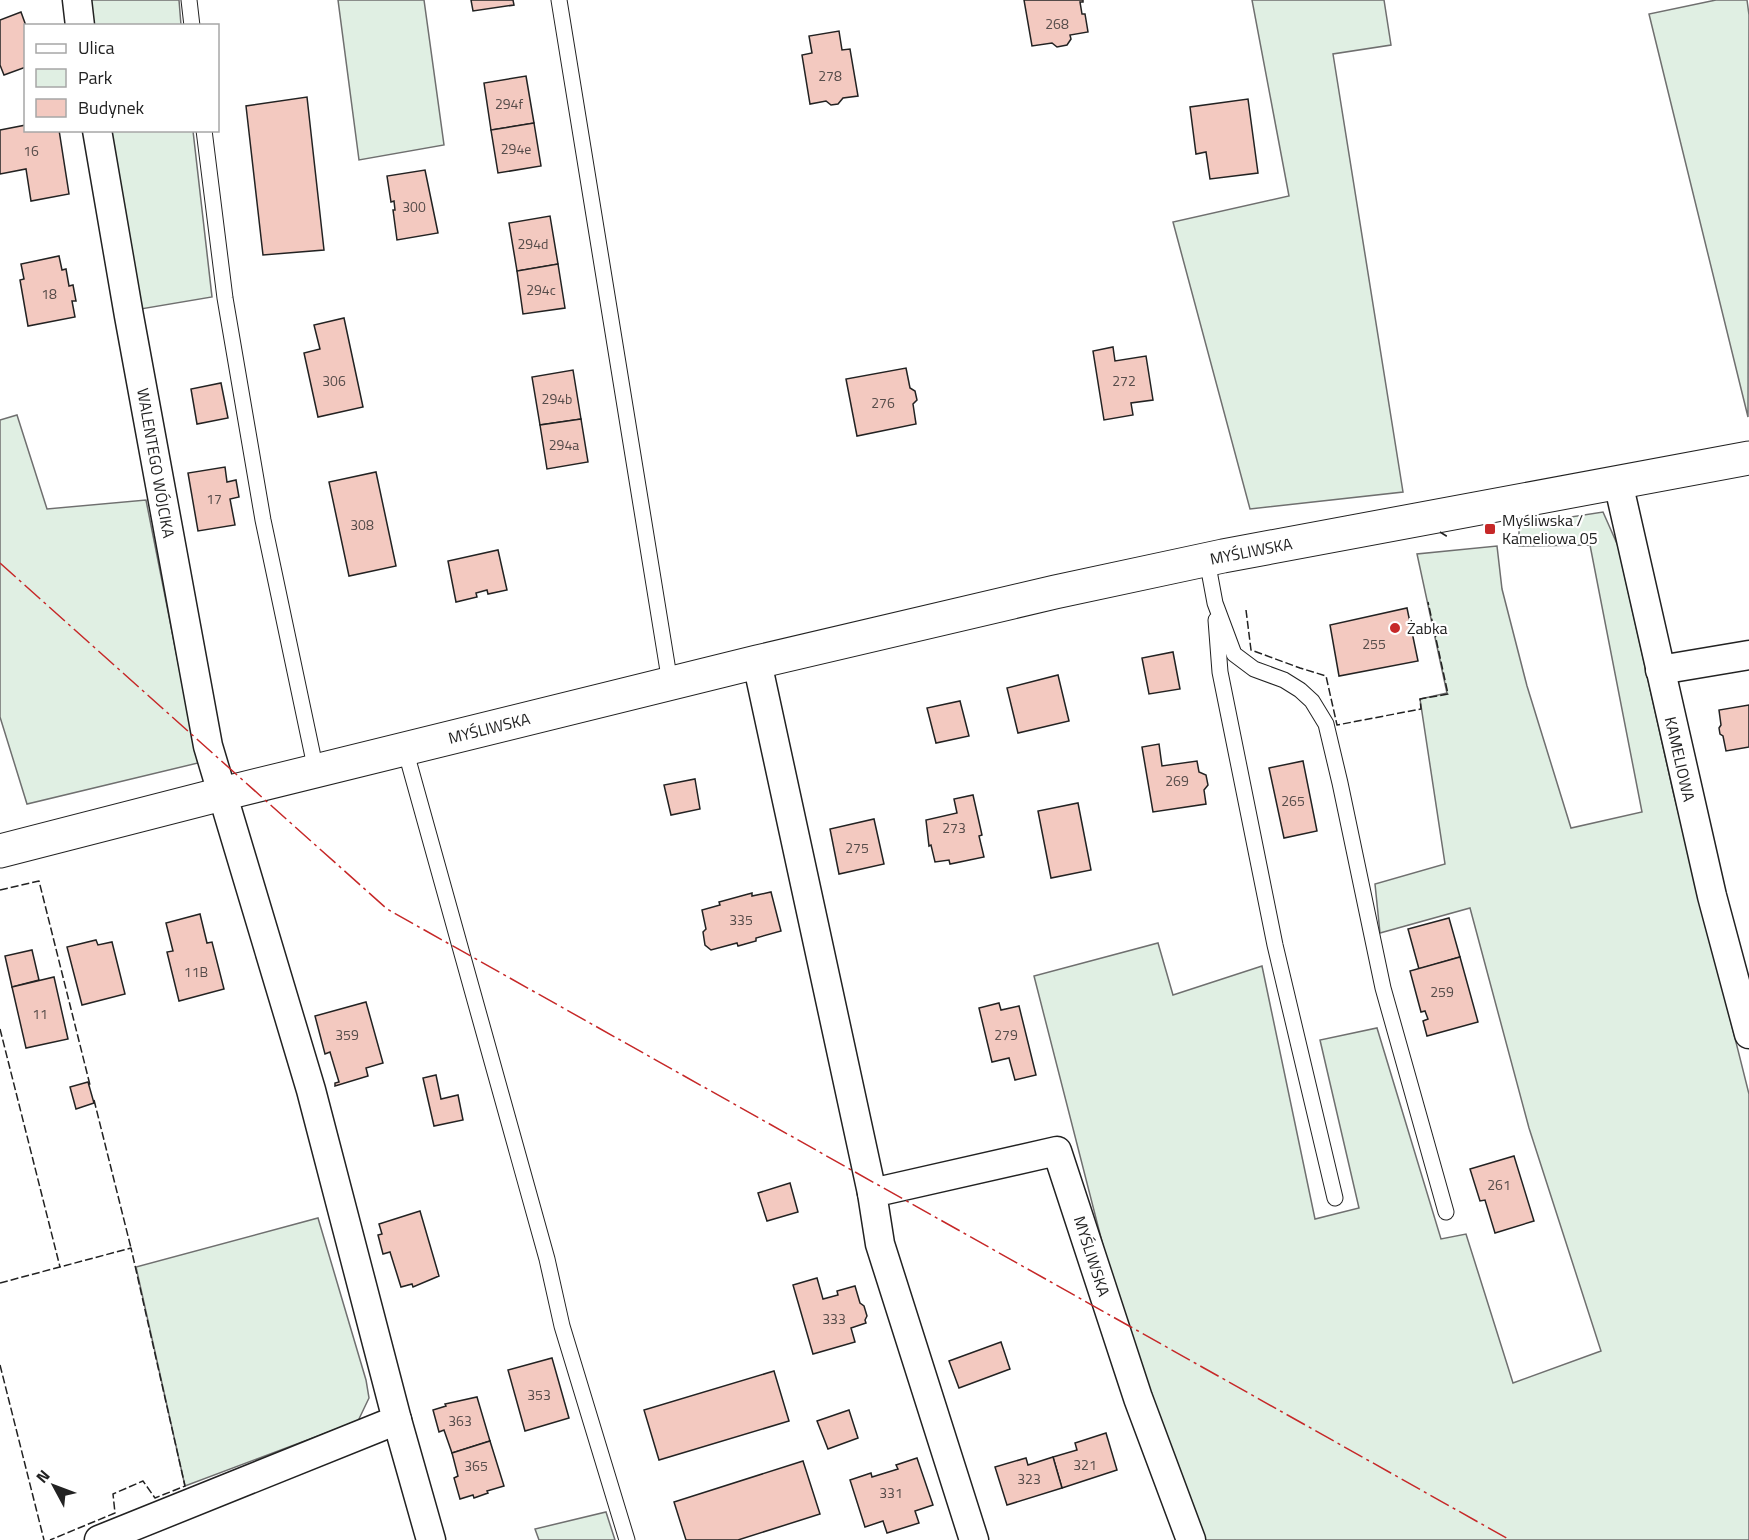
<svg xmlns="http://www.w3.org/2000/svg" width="1749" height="1540" font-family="'Titillium Web',sans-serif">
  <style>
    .green { fill: #e0efe3; stroke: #6f6f6f; stroke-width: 1.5 }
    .building { fill: #f3c9c0; stroke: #222; stroke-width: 1.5 }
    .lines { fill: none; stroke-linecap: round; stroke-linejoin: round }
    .service-casing { stroke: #222; stroke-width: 17 }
    .minor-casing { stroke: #222; stroke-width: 31 }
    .tertiary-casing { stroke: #222; stroke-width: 35 }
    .service { stroke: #fff; stroke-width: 15 }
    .minor { stroke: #fff; stroke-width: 28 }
    .tertiary { stroke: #fff; stroke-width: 33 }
    .fence { stroke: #222; stroke-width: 1.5; stroke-dasharray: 8 3; stroke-linecap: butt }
    .power { stroke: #c62828; stroke-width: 1.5; stroke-dasharray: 21 4.5 3 4.5; stroke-linecap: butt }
    .poi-dot { fill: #c62828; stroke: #fff; stroke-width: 2 }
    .labels { text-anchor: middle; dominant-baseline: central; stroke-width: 4.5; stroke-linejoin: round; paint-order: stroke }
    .number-label { font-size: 14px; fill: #564c4a }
    .street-label { font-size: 16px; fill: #222; stroke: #fff }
    .poi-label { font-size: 16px; fill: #222; stroke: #fff; text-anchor: start }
  </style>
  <rect width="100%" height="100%" fill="#fff"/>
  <g class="green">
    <polygon points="89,0 179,0 181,25 93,25"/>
    <polygon points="338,0 424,0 444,145 359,160"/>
    <polygon points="1252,0 1384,0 1391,45 1333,54 1403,492 1250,509 1173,222 1289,196"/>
    <polygon points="1716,0 1747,0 1749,15 1748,417 1649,14"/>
    <polygon points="108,131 193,131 212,297 135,310"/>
    <polygon points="17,415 47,509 146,500 198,763 27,804 0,717 0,420"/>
    <polygon points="1603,512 1618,546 1673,791 1749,1094 1749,1540 1201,1540 1121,1316 1034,976 1158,943 1173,995 1262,966 1315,1219 1359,1208 1320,1040 1377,1028 1441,1239 1466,1234 1513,1383 1601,1351 1529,1128 1470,908 1380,933 1375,884 1445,864 1420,699 1447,693 1417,554 1497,546 1502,589 1527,686 1571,828 1642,812 1590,545 1519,546 1519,525"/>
    <polygon points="318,1218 366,1380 369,1398 358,1421 185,1486 136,1267"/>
    <polygon points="606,1512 615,1540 539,1540 535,1529"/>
  </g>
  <g class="building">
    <polygon points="471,0 513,0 514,5 473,11"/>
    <polygon points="1024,0 1083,0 1083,2 1080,2 1082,14 1085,14 1088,32 1070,35 1071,39 1067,45 1057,47 1052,43 1032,46"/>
    <polygon points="21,12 26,26 26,67 4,75 0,65 0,20"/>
    <polygon points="839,31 842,50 850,49 858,96 843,98 838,104 831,105 826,101 810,104 802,55 812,53 809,36"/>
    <polygon points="526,76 534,123 491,130 484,83"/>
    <polygon points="307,97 324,250 263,255 246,106"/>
    <polygon points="1248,99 1258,173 1210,179 1206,152 1196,154 1190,107"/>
    <polygon points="534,123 541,166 498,173 491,130"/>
    <polygon points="26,125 26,130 59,130 69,194 31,201 26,169 0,174 0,130"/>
    <polygon points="425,170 438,233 397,240 393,210 395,210 394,201 391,202 387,176"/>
    <polygon points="550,216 558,264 517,271 509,223"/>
    <polygon points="59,256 62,270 66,269 69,286 73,285 76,301 72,301 75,317 28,326 20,280 24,279 21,264"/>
    <polygon points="558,264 565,308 523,314 517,271"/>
    <polygon points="344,318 363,407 318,417 304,353 320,349 314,325"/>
    <polygon points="1113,347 1115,361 1146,356 1153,400 1131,403 1133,415 1104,420 1093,351"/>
    <polygon points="906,368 910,388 915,391 917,400 913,404 916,424 857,436 846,379"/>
    <polygon points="573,370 581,419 540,425 532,377"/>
    <polygon points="221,383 228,418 197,424 191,389"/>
    <polygon points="581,419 588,462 547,469 540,425"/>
    <polygon points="225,467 227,482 236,480 239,497 230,499 235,525 198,531 188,473"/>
    <polygon points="376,472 396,566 349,576 329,482"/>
    <polygon points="498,550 507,590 488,594 487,590 476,593 477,597 456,602 448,561"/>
    <polygon points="1407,608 1418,661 1339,676 1330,625"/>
    <polygon points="1173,652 1180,689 1149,694 1142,658"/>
    <polygon points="1058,675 1069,721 1018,733 1007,688"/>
    <polygon points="960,701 969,736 936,743 927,708"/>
    <polygon points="1749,705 1749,747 1726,751 1723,736 1720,734 1719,728 1721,725 1719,710"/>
    <polygon points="1159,744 1162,766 1197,761 1199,772 1206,775 1208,785 1204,790 1206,804 1153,812 1142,747"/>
    <polygon points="1303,761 1317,831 1284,838 1269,768"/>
    <polygon points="695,779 700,809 671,815 664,785"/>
    <polygon points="973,795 982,835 979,836 984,857 950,864 949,860 935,862 931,845 929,846 926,820 957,813 954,799"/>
    <polygon points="1078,803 1091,870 1051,878 1038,811"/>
    <polygon points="874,819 884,864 839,874 830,829"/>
    <polygon points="771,892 781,931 756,938 756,941 738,946 737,943 711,950 705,945 703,932 706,929 702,910 720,905 719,902 752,893 752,896"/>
    <polygon points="200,914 207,943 212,942 224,989 179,1001 167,952 173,951 166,923"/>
    <polygon points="1449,918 1460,957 1419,969 1408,929"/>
    <polygon points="96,940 98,945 112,942 125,994 82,1005 67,947"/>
    <polygon points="32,950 39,980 12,987 5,956"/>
    <polygon points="1460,957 1478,1022 1427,1036 1423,1021 1428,1019 1425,1011 1421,1012 1410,971"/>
    <polygon points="54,977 68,1039 26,1048 12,987"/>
    <polygon points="366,1002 383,1063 366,1068 368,1076 335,1086 335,1083 339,1082 330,1052 325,1054 315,1016"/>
    <polygon points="999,1003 1001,1010 1019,1006 1036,1075 1015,1080 1009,1058 992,1062 979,1008"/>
    <polygon points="436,1075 441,1099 458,1095 463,1120 434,1126 423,1078"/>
    <polygon points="88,1082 94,1103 76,1109 70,1087"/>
    <polygon points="1514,1156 1534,1221 1495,1233 1485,1200 1480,1201 1470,1169"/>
    <polygon points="790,1183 798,1212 767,1221 758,1193"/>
    <polygon points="420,1211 439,1276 413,1287 412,1284 401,1287 390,1252 383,1254 378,1235 382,1234 379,1224"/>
    <polygon points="817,1278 823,1299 838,1295 837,1291 855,1286 860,1303 864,1306 867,1316 865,1320 866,1323 851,1328 855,1342 813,1354 793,1285"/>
    <polygon points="1001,1342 1010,1369 959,1388 949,1361"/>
    <polygon points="552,1358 569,1418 525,1431 508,1370"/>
    <polygon points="774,1371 789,1421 659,1460 644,1410"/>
    <polygon points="477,1397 490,1441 452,1453 444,1430 439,1432 433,1410 446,1406 445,1404"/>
    <polygon points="849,1410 858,1438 828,1449 817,1421"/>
    <polygon points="1106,1433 1117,1470 1062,1488 1053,1457 1077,1450 1075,1443"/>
    <polygon points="490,1441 504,1486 487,1491 488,1493 474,1498 473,1495 460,1499 454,1478 458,1476 452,1453"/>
    <polygon points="1053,1457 1062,1488 1007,1505 995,1467 1026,1458 1028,1465"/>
    <polygon points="917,1458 933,1505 915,1511 919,1523 887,1533 883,1521 865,1527 850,1480 871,1473 872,1477 898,1469 896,1465"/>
    <polygon points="803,1461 820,1514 738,1540 686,1540 674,1502"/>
  </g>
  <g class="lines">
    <g class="service-casing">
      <g id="service">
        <polyline points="189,0 192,26"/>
        <polyline points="559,0 670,683"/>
        <polyline points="204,130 225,298 263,520 316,771"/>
        <polyline points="1207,560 1215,603 1234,654 1254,669 1284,680 1300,690 1312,701 1326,724 1340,783 1383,988 1446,1212"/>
        <polyline points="1216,620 1220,672 1275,945 1335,1198"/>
        <polyline points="405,749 547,1259 562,1326 627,1540"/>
      </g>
    </g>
    <g class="minor-casing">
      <g id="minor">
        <polyline points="77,0 80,26"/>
        <polyline points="97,130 129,316 208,746 311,1090 397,1420 99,1540"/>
        <polyline points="1618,482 1712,896 1749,1034"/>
        <polyline points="757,662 872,1193"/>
        <polyline points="1660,670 1749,655"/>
        <polyline points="397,1420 431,1540"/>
        <polyline points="974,1540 880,1244 872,1193 1057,1151 1138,1398 1191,1540"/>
      </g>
    </g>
    <g class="tertiary-casing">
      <polyline id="tertiary" points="0,851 222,794 757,662 1055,592 1223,556 1749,458"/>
    </g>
    <use href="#service" class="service"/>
    <use href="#minor" class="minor"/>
    <use href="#tertiary" class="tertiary"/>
    <g class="fence">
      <polyline points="1531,522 1537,514"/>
      <polyline points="1440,532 1448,537"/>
      <polyline points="1246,610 1251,650 1300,668 1326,676 1337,725 1421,709 1420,699 1448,694 1428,602"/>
      <polyline points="0,890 39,881 90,1085"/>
      <polyline points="0,1029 60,1267"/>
      <polyline points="94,1100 131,1248"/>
      <polyline points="0,1283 131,1248 185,1486 155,1498 143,1481 113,1494 115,1513 50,1540"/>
      <polyline points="0,1365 44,1540"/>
    </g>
    <polyline class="power" points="0,563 387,909 1510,1540"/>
  </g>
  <g class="poi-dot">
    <rect x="1484" y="523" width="12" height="12" rx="3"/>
    <circle cx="1395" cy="628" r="6"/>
  </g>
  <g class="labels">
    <g class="number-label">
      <text x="1057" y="23">268</text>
      <text x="830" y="75">278</text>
      <text x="509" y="103">294f</text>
      <text x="516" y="148">294e</text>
      <text x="31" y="150">16</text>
      <text x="414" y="206">300</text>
      <text x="533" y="243">294d</text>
      <text x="541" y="289">294c</text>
      <text x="49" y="293">18</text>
      <text x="334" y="380">306</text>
      <text x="1124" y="380">272</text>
      <text x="557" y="398">294b</text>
      <text x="883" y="402">276</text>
      <text x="564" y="444">294a</text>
      <text x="214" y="498">17</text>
      <text x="362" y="524">308</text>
      <text x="1374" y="643">255</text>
      <text x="1177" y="780">269</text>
      <text x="1293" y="800">265</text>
      <text x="954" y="827">273</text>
      <text x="857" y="847">275</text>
      <text x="741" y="919">335</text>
      <text x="196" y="971">11B</text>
      <text x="1442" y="991">259</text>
      <text x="40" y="1013">11</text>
      <text x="347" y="1034">359</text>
      <text x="1006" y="1034">279</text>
      <text x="1499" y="1184">261</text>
      <text x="834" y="1318">333</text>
      <text x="539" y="1394">353</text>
      <text x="460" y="1420">363</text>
      <text x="1085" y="1464">321</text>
      <text x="476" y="1465">365</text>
      <text x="1029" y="1478">323</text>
      <text x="891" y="1492">331</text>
    </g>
    <g class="street-label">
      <text transform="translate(156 463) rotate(80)">WALENTEGO WÓJCIKA</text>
      <text transform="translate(1251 551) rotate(-11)">MYŚLIWSKA</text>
      <text transform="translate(489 728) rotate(-14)">MYŚLIWSKA</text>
      <text transform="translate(1680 759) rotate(77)">KAMELIOWA</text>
      <text transform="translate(1092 1256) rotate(72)">MYŚLIWSKA</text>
    </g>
    <g class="poi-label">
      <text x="1502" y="520">Myśliwska /<tspan x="1502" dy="18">Kameliowa 05</tspan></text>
      <text x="1407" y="628">Żabka</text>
    </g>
  </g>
  <rect x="24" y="24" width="195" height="108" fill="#ffffff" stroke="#a7a7a7" stroke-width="1.5"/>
  <rect x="36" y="44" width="30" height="9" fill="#ffffff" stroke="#a7a7a7" stroke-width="1.5"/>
  <text x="78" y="54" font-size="18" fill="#222222">Ulica</text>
  <rect x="36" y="69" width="30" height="18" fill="#e0efe3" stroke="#a7a7a7" stroke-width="1.5"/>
  <text x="78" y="84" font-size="18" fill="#222222">Park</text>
  <rect x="36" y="99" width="30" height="18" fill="#f3c9c0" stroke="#a7a7a7" stroke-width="1.5"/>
  <text x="78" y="114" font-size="18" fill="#222222">Budynek</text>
  <g transform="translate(54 1486) rotate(311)" stroke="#ffffff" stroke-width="4.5" paint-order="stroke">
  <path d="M0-4.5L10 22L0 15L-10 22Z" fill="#222222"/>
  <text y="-9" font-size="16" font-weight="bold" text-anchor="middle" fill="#222222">N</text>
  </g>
</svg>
